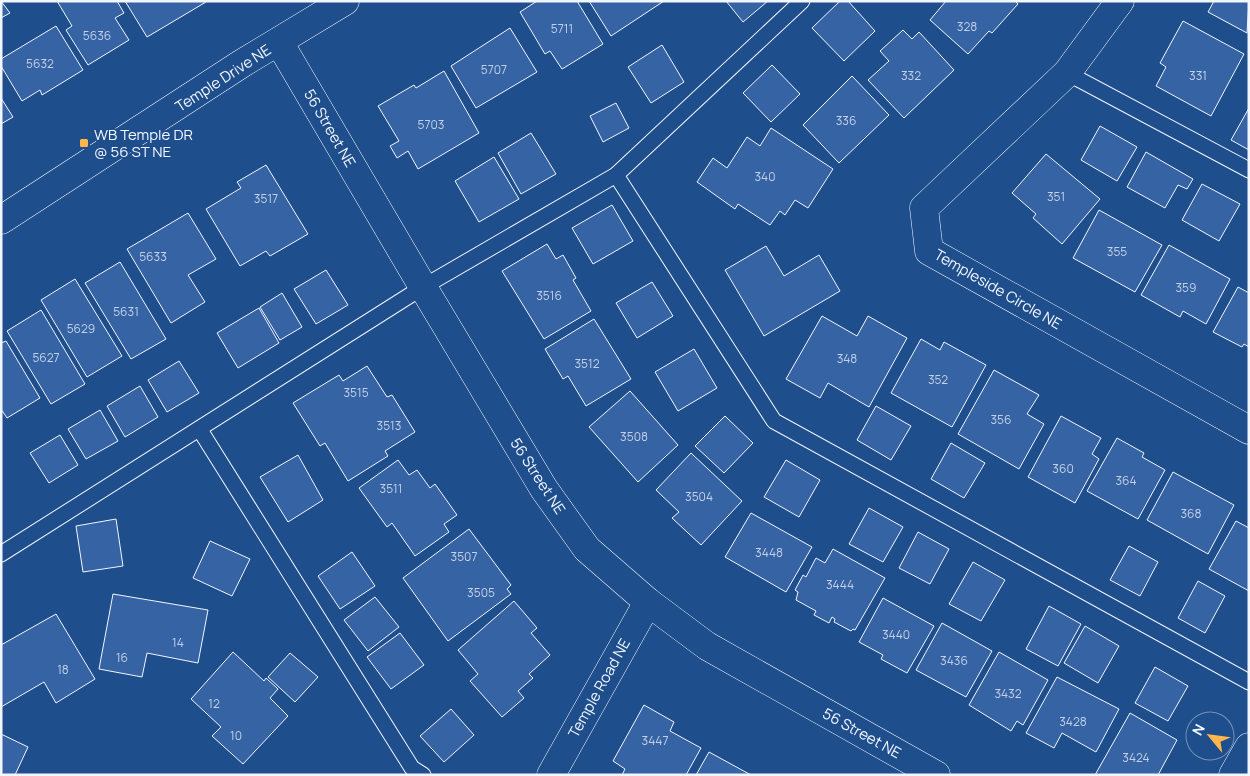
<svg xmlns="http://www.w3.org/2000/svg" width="1250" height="776" font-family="Manrope,sans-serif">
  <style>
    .building { fill: #3563a3; stroke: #f2f6ff }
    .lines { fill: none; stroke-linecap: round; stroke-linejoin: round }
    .service-casing { stroke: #f2f6ff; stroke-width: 17 }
    .minor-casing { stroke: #f2f6ff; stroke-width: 29 }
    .tertiary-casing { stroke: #f2f6ff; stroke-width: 29 }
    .service { stroke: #1f4e8c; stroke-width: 15 }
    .minor { stroke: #1f4e8c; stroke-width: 28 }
    .tertiary { stroke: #1f4e8c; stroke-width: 28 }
    .poi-dot { fill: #ffb74d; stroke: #1f4e8c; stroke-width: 2 }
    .labels { text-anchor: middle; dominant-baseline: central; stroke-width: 4; stroke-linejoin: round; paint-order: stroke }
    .number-label { font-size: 12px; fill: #c3d1e8 }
    .street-label { font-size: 15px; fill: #f2f6ff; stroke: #1f4e8c }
    .poi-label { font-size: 15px; fill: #f2f6ff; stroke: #1f4e8c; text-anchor: start }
  </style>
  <rect width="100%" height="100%" fill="#1f4e8c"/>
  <g class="building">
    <polygon points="1,1 10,13 1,18"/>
    <polygon points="57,1 117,1 124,13 115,18 129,40 88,65 66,30 72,26"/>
    <polygon points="125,1 206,1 206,2 147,37"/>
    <polygon points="537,1 577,1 603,44 562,69 550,51 545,54 520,12"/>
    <polygon points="589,1 664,1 611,36"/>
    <polygon points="726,1 768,1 743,22"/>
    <polygon points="840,1 848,1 875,31 844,61 812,28"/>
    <polygon points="946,1 1015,1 1018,4 992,33 989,31 968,54 930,20"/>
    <polygon points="1214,1 1249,1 1247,33 1208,12"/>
    <polygon points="1183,21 1244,54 1211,116 1156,86 1166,67 1160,63"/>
    <polygon points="56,26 83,70 42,95 40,90 22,101 1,66 1,59"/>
    <polygon points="510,28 537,72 476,108 451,66"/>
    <polygon points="903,30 912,39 919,32 954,70 904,118 868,80 889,61 880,51"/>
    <polygon points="662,45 684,82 651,103 628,67"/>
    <polygon points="772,65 800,94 771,122 743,93"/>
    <polygon points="444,71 479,133 418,169 408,151 397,158 390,146 399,141 378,106 414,85 416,88"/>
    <polygon points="852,76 889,115 839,163 803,125"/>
    <polygon points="1,98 13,117 1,124"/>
    <polygon points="616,103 629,128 603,142 590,116"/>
    <polygon points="1249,108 1249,150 1231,140"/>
    <polygon points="1100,126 1137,147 1117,181 1081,160"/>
    <polygon points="771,128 833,169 808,208 795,200 785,215 780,211 770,225 738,204 735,209 697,182 713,158 727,168 747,137 760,146"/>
    <polygon points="531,133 556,174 521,194 498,153"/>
    <polygon points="1146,152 1193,179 1187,189 1178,185 1165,208 1127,187"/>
    <polygon points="1046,154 1100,199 1062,244 1033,218 1036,214 1012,193"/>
    <polygon points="494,157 519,199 479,222 455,181"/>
    <polygon points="266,165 308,234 270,256 266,251 240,266 206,209 241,188 237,182"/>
    <polygon points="1202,184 1240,204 1219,241 1182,220"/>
    <polygon points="612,205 633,241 593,264 572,228"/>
    <polygon points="1099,210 1162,245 1135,292 1073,258"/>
    <polygon points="188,213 216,259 188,275 205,302 171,323 127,249"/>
    <polygon points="547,244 556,259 563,255 576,278 573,280 591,311 544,339 502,271"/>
    <polygon points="1169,245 1230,279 1206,324 1183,311 1180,317 1141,295"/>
    <polygon points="766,246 784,276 819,255 840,291 764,336 725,270"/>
    <polygon points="120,262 166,339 131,359 85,283"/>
    <polygon points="326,270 348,305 316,324 294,289"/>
    <polygon points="75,279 122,356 87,377 41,300"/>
    <polygon points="652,282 673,316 637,338 616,303"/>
    <polygon points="1238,287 1249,293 1249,347 1244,344 1242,347 1213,332"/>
    <polygon points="282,293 302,327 280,340 260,307"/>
    <polygon points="259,308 279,343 238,368 217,333"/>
    <polygon points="41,310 85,384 51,404 7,331"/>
    <polygon points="822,316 857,336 868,316 907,338 869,407 828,383 820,398 786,379"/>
    <polygon points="594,319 631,379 586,406 568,376 563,379 545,349"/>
    <polygon points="921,339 940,350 944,342 986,365 952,427 891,393"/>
    <polygon points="6,341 40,398 7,418 1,409 1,343"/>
    <polygon points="694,349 717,388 678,411 655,372"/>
    <polygon points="179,361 199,393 167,412 148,380"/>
    <polygon points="367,366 387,397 392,395 415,432 385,451 388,456 348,481 325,443 320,446 293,403 339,375 343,381"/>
    <polygon points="994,370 1039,395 1027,414 1044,424 1019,469 958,434"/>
    <polygon points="140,386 158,417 125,437 107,406"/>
    <polygon points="630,391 678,445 638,482 589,427"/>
    <polygon points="876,406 911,426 891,460 857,440"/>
    <polygon points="100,410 118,441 86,459 68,429"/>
    <polygon points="725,416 753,443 724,473 695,446"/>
    <polygon points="1061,416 1101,438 1092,454 1099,459 1075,503 1028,477"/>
    <polygon points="60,435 78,465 49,483 30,453"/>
    <polygon points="1117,438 1144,453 1142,457 1165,470 1138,519 1087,491"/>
    <polygon points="951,443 985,463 964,498 931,479"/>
    <polygon points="691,453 742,501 701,545 672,518 679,512 656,490"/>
    <polygon points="298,455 323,500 288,522 260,477"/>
    <polygon points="398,460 409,475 417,470 430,488 435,484 457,515 444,524 449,532 415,556 392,523 387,527 359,488"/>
    <polygon points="786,460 820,480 799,517 764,497"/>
    <polygon points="1173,472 1234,505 1208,554 1147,520"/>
    <polygon points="869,508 903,527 883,562 849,544"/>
    <polygon points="751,513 812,547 786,592 725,557"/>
    <polygon points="116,519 123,566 83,572 76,526"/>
    <polygon points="1236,521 1249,528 1249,591 1209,569"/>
    <polygon points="469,529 511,585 507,589 511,594 448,641 403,578"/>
    <polygon points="918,532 949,549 930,584 899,568"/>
    <polygon points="210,541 250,559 232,596 193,578"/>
    <polygon points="1129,546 1158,562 1140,596 1110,580"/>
    <polygon points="833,549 885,578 855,630 853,629 851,631 834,622 835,619 832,617 829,623 814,615 816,611 796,600 798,592 795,590 803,575 806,577 816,558 825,563"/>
    <polygon points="352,552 375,586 340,609 318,576"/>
    <polygon points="973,562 1005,580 981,621 949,604"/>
    <polygon points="1198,581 1225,596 1205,633 1178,618"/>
    <polygon points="113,594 208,610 198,663 147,653 142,677 99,669"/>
    <polygon points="375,597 399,627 368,651 344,620"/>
    <polygon points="883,598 934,626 907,673 881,659 883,655 859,642"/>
    <polygon points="514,601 537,628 531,633 550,655 529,674 533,678 518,691 524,698 502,717 470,681 478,674 458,650"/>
    <polygon points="1049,606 1081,624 1058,666 1026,649"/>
    <polygon points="56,614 95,679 56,703 44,682 1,707 1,645"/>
    <polygon points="942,623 992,651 966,697 916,670"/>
    <polygon points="1085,626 1119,646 1098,683 1064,663"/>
    <polygon points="400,633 424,665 391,689 367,657"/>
    <polygon points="233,652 264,681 266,678 278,689 270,698 288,716 243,764 212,736 221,727 191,699"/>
    <polygon points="999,652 1048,680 1023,725 1017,721 1011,731 969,705"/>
    <polygon points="290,653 318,677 295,702 268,677"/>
    <polygon points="1155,667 1188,686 1168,721 1135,703"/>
    <polygon points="1057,677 1119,709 1096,752 1062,733 1054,748 1026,733"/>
    <polygon points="644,705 674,722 670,731 701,748 686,775 622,775 625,769 613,761"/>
    <polygon points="451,709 474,735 444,762 420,736"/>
    <polygon points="1130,713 1177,740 1158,775 1095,775"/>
    <polygon points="1,734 28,747 15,775 1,775"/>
    <polygon points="709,752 751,775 696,775"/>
  </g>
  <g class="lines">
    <g class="service-casing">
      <g id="service">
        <polyline points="1067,73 1249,170"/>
        <polyline points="616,175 774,421 1249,682"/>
        <polyline points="200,430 412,768 423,775"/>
        <polyline points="1,554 423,287 616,175 802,1"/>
      </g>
    </g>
    <g class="minor-casing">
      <g id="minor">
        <polyline points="1120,1 1067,73 924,208 929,251 1249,430"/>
        <polyline points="551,775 648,602"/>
        <polyline points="1233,775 1249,747"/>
      </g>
    </g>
    <g class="tertiary-casing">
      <g id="tertiary">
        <polyline points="279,42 423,287 544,489 587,549 648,602 707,646 936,775"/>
        <polyline points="1,220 241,64 345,1"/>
      </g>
    </g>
    <use href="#service" class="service"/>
    <use href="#minor" class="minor"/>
    <use href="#tertiary" class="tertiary"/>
  </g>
  <rect class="poi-dot" x="79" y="138" width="10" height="10" rx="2.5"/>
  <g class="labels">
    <g class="number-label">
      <text x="967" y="26">328</text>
      <text x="562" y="28">5711</text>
      <text x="97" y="35">5636</text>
      <text x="40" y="63">5632</text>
      <text x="494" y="69">5707</text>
      <text x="911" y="75">332</text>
      <text x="1198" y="75">331</text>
      <text x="846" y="120">336</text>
      <text x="431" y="124">5703</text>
      <text x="765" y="176">340</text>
      <text x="1056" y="196">351</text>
      <text x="266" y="198">3517</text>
      <text x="1117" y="251">355</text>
      <text x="153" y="256">5633</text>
      <text x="1186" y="287">359</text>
      <text x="549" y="295">3516</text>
      <text x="126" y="311">5631</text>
      <text x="81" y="328">5629</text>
      <text x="46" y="357">5627</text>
      <text x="847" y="358">348</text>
      <text x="587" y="363">3512</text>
      <text x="938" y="379">352</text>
      <text x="356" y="392">3515</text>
      <text x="1001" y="419">356</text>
      <text x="389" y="425">3513</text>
      <text x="634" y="436">3508</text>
      <text x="1063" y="468">360</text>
      <text x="1126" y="480">364</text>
      <text x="391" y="488">3511</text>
      <text x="699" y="496">3504</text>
      <text x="1191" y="513">368</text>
      <text x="769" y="552">3448</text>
      <text x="464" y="556">3507</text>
      <text x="840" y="584">3444</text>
      <text x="481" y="592">3505</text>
      <text x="896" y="634">3440</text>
      <text x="178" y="642">14</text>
      <text x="122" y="657">16</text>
      <text x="954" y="660">3436</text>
      <text x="63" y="669">18</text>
      <text x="1008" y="693">3432</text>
      <text x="214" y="703">12</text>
      <text x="1073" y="721">3428</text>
      <text x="236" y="735">10</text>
      <text x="655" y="740">3447</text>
      <text x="1136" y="757">3424</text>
    </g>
    <g class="street-label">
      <text transform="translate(223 78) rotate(-33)">Temple Drive NE</text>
      <text transform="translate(330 128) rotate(60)">56 Street NE</text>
      <text transform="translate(998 289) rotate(30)">Templeside Circle NE</text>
      <text transform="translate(538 476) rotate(57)">56 Street NE</text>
      <text transform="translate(599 688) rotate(-61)">Temple Road NE</text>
      <text transform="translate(862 733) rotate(29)">56 Street NE</text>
    </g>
    <g class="poi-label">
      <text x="94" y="134">WB Temple DR<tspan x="94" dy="17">@ 56 ST NE</tspan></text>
    </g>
  </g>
  <rect width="1250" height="776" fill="none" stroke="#f2f6ff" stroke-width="5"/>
  <g transform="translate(1210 736) rotate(299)"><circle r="24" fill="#1f4e8c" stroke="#7391ba"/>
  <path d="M0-4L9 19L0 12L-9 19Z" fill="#ffb74d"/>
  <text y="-8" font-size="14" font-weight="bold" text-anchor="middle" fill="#f2f6ff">N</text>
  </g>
</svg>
